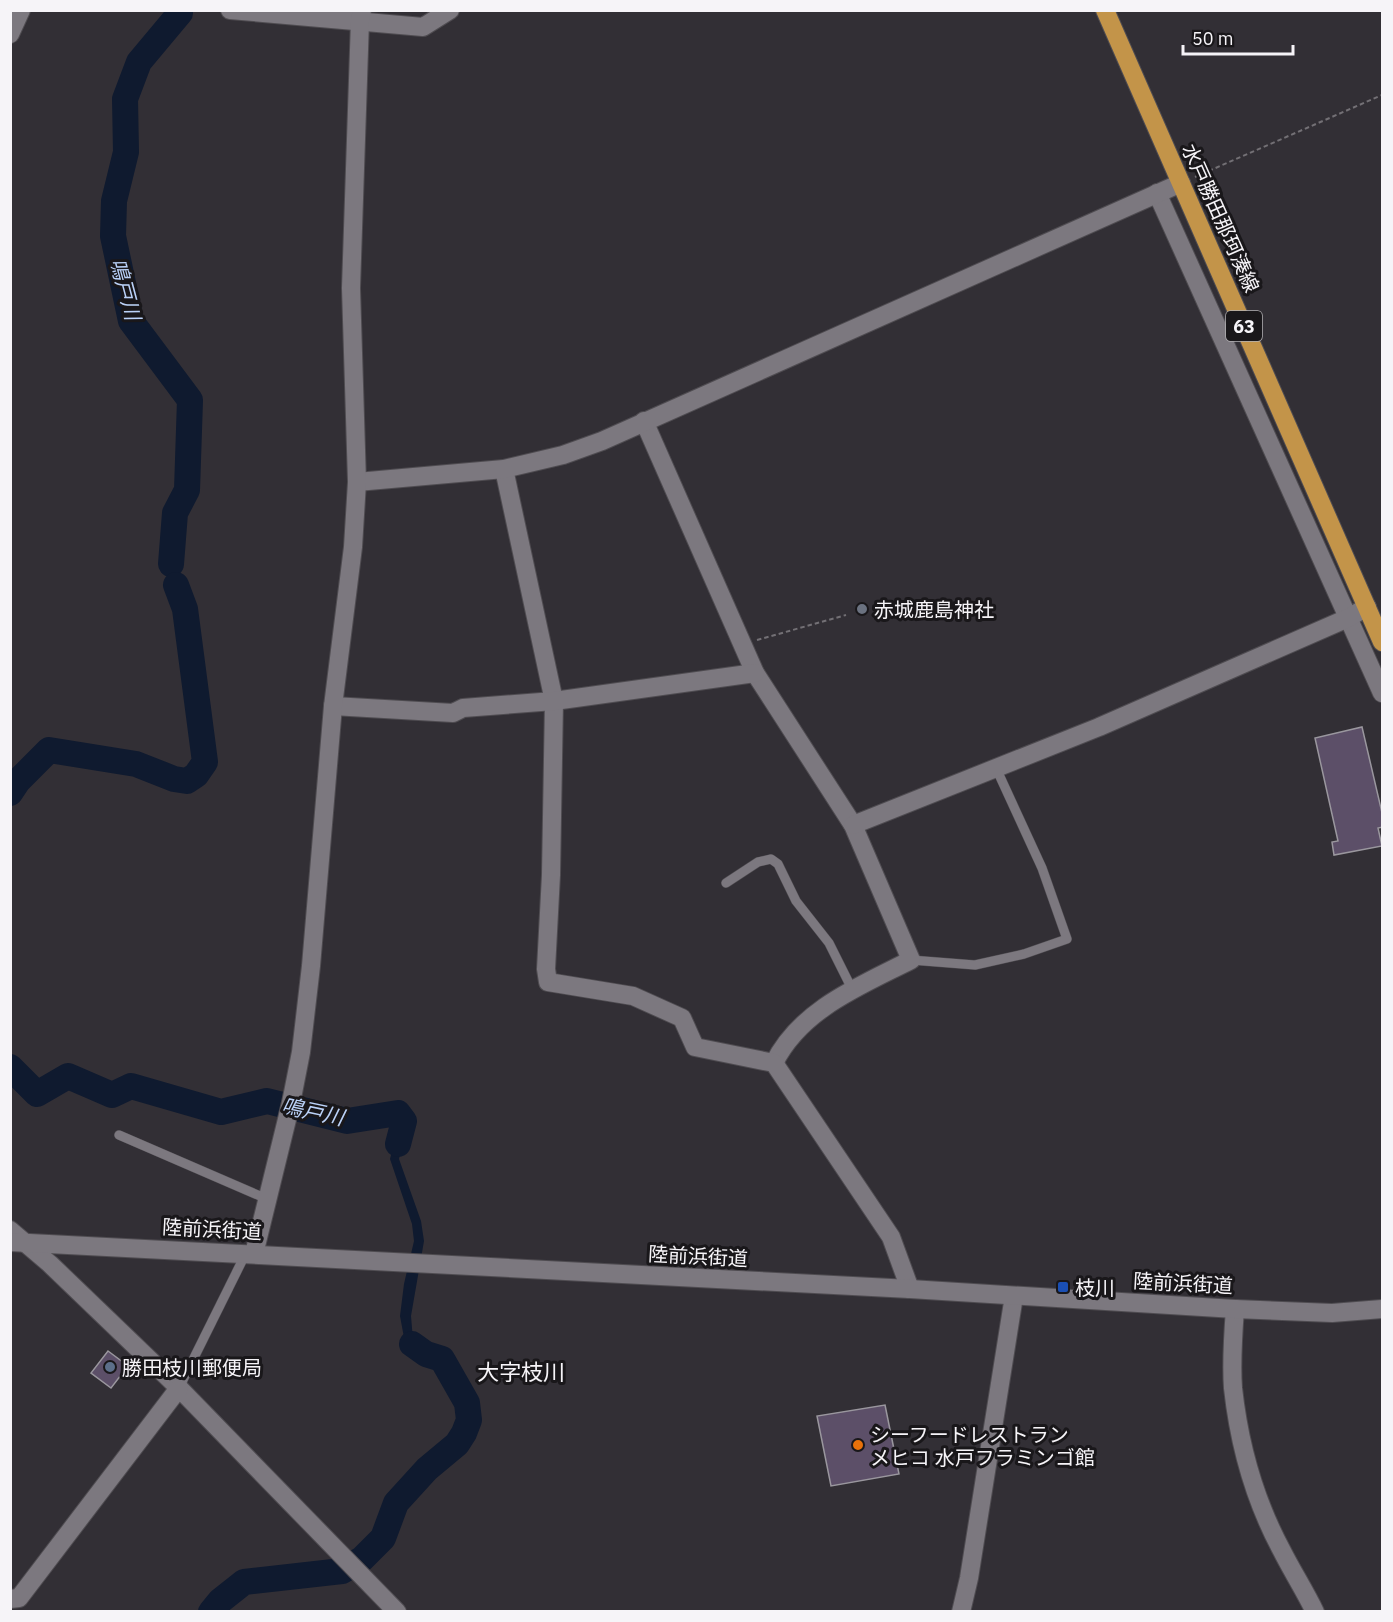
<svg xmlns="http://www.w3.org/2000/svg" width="1393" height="1622" font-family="'IBM Plex Sans','Noto Sans JP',sans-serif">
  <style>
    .water { fill: #0f1a2f }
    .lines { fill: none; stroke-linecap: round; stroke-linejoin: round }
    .river { stroke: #0f1a2f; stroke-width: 26 }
    .building { fill: #5c4f68; stroke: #9a979e; stroke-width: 1.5 }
    .lane-casing { stroke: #4f4c51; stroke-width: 10 }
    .street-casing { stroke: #4f4c51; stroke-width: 20 }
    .secondary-casing { stroke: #4f4c51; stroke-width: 20 }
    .primary-casing { stroke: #4f4c51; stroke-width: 20 }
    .path { stroke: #737075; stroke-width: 2; stroke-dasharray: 4.5 3; stroke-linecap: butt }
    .lane { stroke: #7c787f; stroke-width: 9 }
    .street { stroke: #7c787f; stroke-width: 18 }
    .secondary { stroke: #7c787f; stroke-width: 18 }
    .primary { stroke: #c39449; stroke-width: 18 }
    .worship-dot { fill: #6b7280; stroke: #19171a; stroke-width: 2 }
    .transit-dot { fill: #1a4fb4; stroke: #19171a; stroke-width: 2 }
    .service-dot { fill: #5c6f8a; stroke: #19171a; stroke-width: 2 }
    .food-dot { fill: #e8710a; stroke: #19171a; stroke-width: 2 }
    .labels { text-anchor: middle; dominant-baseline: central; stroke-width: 6; stroke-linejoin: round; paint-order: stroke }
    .shield { fill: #19171a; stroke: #b4b2b5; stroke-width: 1.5 }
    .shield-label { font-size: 18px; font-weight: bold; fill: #f6f4f8 }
    .street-label { font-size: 20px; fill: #f6f4f8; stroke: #19171a }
    .poi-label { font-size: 20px; fill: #f6f4f8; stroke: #19171a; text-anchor: start }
    .water-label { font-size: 21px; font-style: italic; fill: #bbd2f8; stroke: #19171a }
    .quarter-label { font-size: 22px; fill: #f6f4f8; stroke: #19171a }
  </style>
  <rect width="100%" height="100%" fill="#322f35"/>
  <polygon class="water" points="400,1109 408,1120 399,1159 421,1221 424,1241 411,1316 413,1340 428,1351 444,1355 439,1362 424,1358 405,1343 400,1316 404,1284 414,1241 412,1224 390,1159 399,1123 396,1117"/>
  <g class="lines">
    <g class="river">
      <polyline points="171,564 175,513 187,490 190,400 131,321 113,236 114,201 126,152 125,99 139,62 180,13"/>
      <polyline points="10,793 18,781 49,750 136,764 174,779 187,781 196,775 205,762 185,609 176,585"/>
      <polyline points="10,1067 37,1094 68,1076 112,1095 131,1086 221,1112 267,1101 347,1121 398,1113 404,1121 398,1144"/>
      <polyline points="211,1612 220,1601 244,1582 342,1571 362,1559 383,1538 396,1503 427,1469 457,1444 464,1433 469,1420 467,1403 442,1359 426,1354 412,1344"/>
    </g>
  </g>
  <g class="building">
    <polygon points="1362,727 1383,817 1383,827 1378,828 1382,846 1334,855 1332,842 1338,841 1315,738"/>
    <polygon points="108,1351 128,1366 111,1388 91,1373"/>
    <polygon points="885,1405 899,1474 831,1486 817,1416"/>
  </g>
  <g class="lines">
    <g class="lane-casing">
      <g id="lane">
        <polyline points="726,883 758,862 771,859 778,864 796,901 829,943 852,989"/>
        <polyline points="911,960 975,965 1024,954 1067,939 1042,868 996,768"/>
        <polyline points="119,1135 267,1199"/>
        <polyline points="179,1388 246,1253"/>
      </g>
    </g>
    <g class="street-casing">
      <g id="street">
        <polyline points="230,10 423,27 450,10"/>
        <polyline points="10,34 21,10"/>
        <polyline points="1157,193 1382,693"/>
        <path d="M644,421L755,673L853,825L911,960C860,986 801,1009 774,1063"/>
        <polyline points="504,469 554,701 551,875 546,969 548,982 633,996 682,1018 695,1047 774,1063 891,1237 910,1289"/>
        <polyline points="357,482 504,469 563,455 602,441 1181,183"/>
        <polyline points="333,706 453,713 463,708 554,701 755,673"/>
        <polyline points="853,825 1099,727 1348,618 1367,607"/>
        <polyline points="10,1230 50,1264 179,1388 397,1612"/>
        <polyline points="254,1254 291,1103 301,1052 311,966 333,706 353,547 357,482 351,288 360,20 362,10"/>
        <path d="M1235,1309C1233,1335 1231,1361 1233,1388C1239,1443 1255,1501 1282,1551C1292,1571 1305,1591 1315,1612"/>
        <polyline points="10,1599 19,1598 179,1388"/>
        <polyline points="961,1612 969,1578 1014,1296"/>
      </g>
    </g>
    <g class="secondary-casing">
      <polyline id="secondary" points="10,1242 910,1289 1235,1309 1332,1313 1382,1309"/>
    </g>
    <g class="primary-casing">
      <polyline id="primary" points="1105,10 1382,642"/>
    </g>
    <g class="path">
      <polyline points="1195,177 1382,95"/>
      <polyline points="757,640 846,615"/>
    </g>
    <use href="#lane" class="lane"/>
    <use href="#street" class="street"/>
    <use href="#secondary" class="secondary"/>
    <use href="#primary" class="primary"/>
  </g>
  <circle class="worship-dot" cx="862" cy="609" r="6"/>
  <rect class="transit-dot" x="1057" y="1281" width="12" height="12" rx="3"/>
  <circle class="service-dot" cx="110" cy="1367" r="6"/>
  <circle class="food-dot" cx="858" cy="1445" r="6"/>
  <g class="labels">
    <rect class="shield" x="1226" y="311" width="36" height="30" rx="4.5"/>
    <g class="shield-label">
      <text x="1244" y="326">63</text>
    </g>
    <g class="street-label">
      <text transform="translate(1221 218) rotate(66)">水戸勝田那珂湊線</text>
      <text transform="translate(212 1229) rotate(3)">陸前浜街道</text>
      <text transform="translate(698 1256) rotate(3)">陸前浜街道</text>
      <text transform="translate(1183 1283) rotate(3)">陸前浜街道</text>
    </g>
    <g class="poi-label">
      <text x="874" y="609">赤城鹿島神社</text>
      <text x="1075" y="1287">枝川</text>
      <text x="122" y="1367">勝田枝川郵便局</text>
      <text x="870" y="1434">シーフードレストラン<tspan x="870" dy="23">メヒコ 水戸フラミンゴ館</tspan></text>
    </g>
    <g class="water-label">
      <text transform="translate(126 289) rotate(75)">鳴戸川</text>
      <text transform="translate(313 1111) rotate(12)">鳴戸川</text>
    </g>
    <g class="quarter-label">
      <text x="521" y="1371">大字枝川</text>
    </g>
  </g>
  <rect width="1393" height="1622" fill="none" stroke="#f6f4f8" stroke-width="24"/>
  <path d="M1183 45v9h110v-9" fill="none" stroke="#f6f4f8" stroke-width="3"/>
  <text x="1192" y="45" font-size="18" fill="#f6f4f8" stroke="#19171a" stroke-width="4.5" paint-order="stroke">50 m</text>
</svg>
